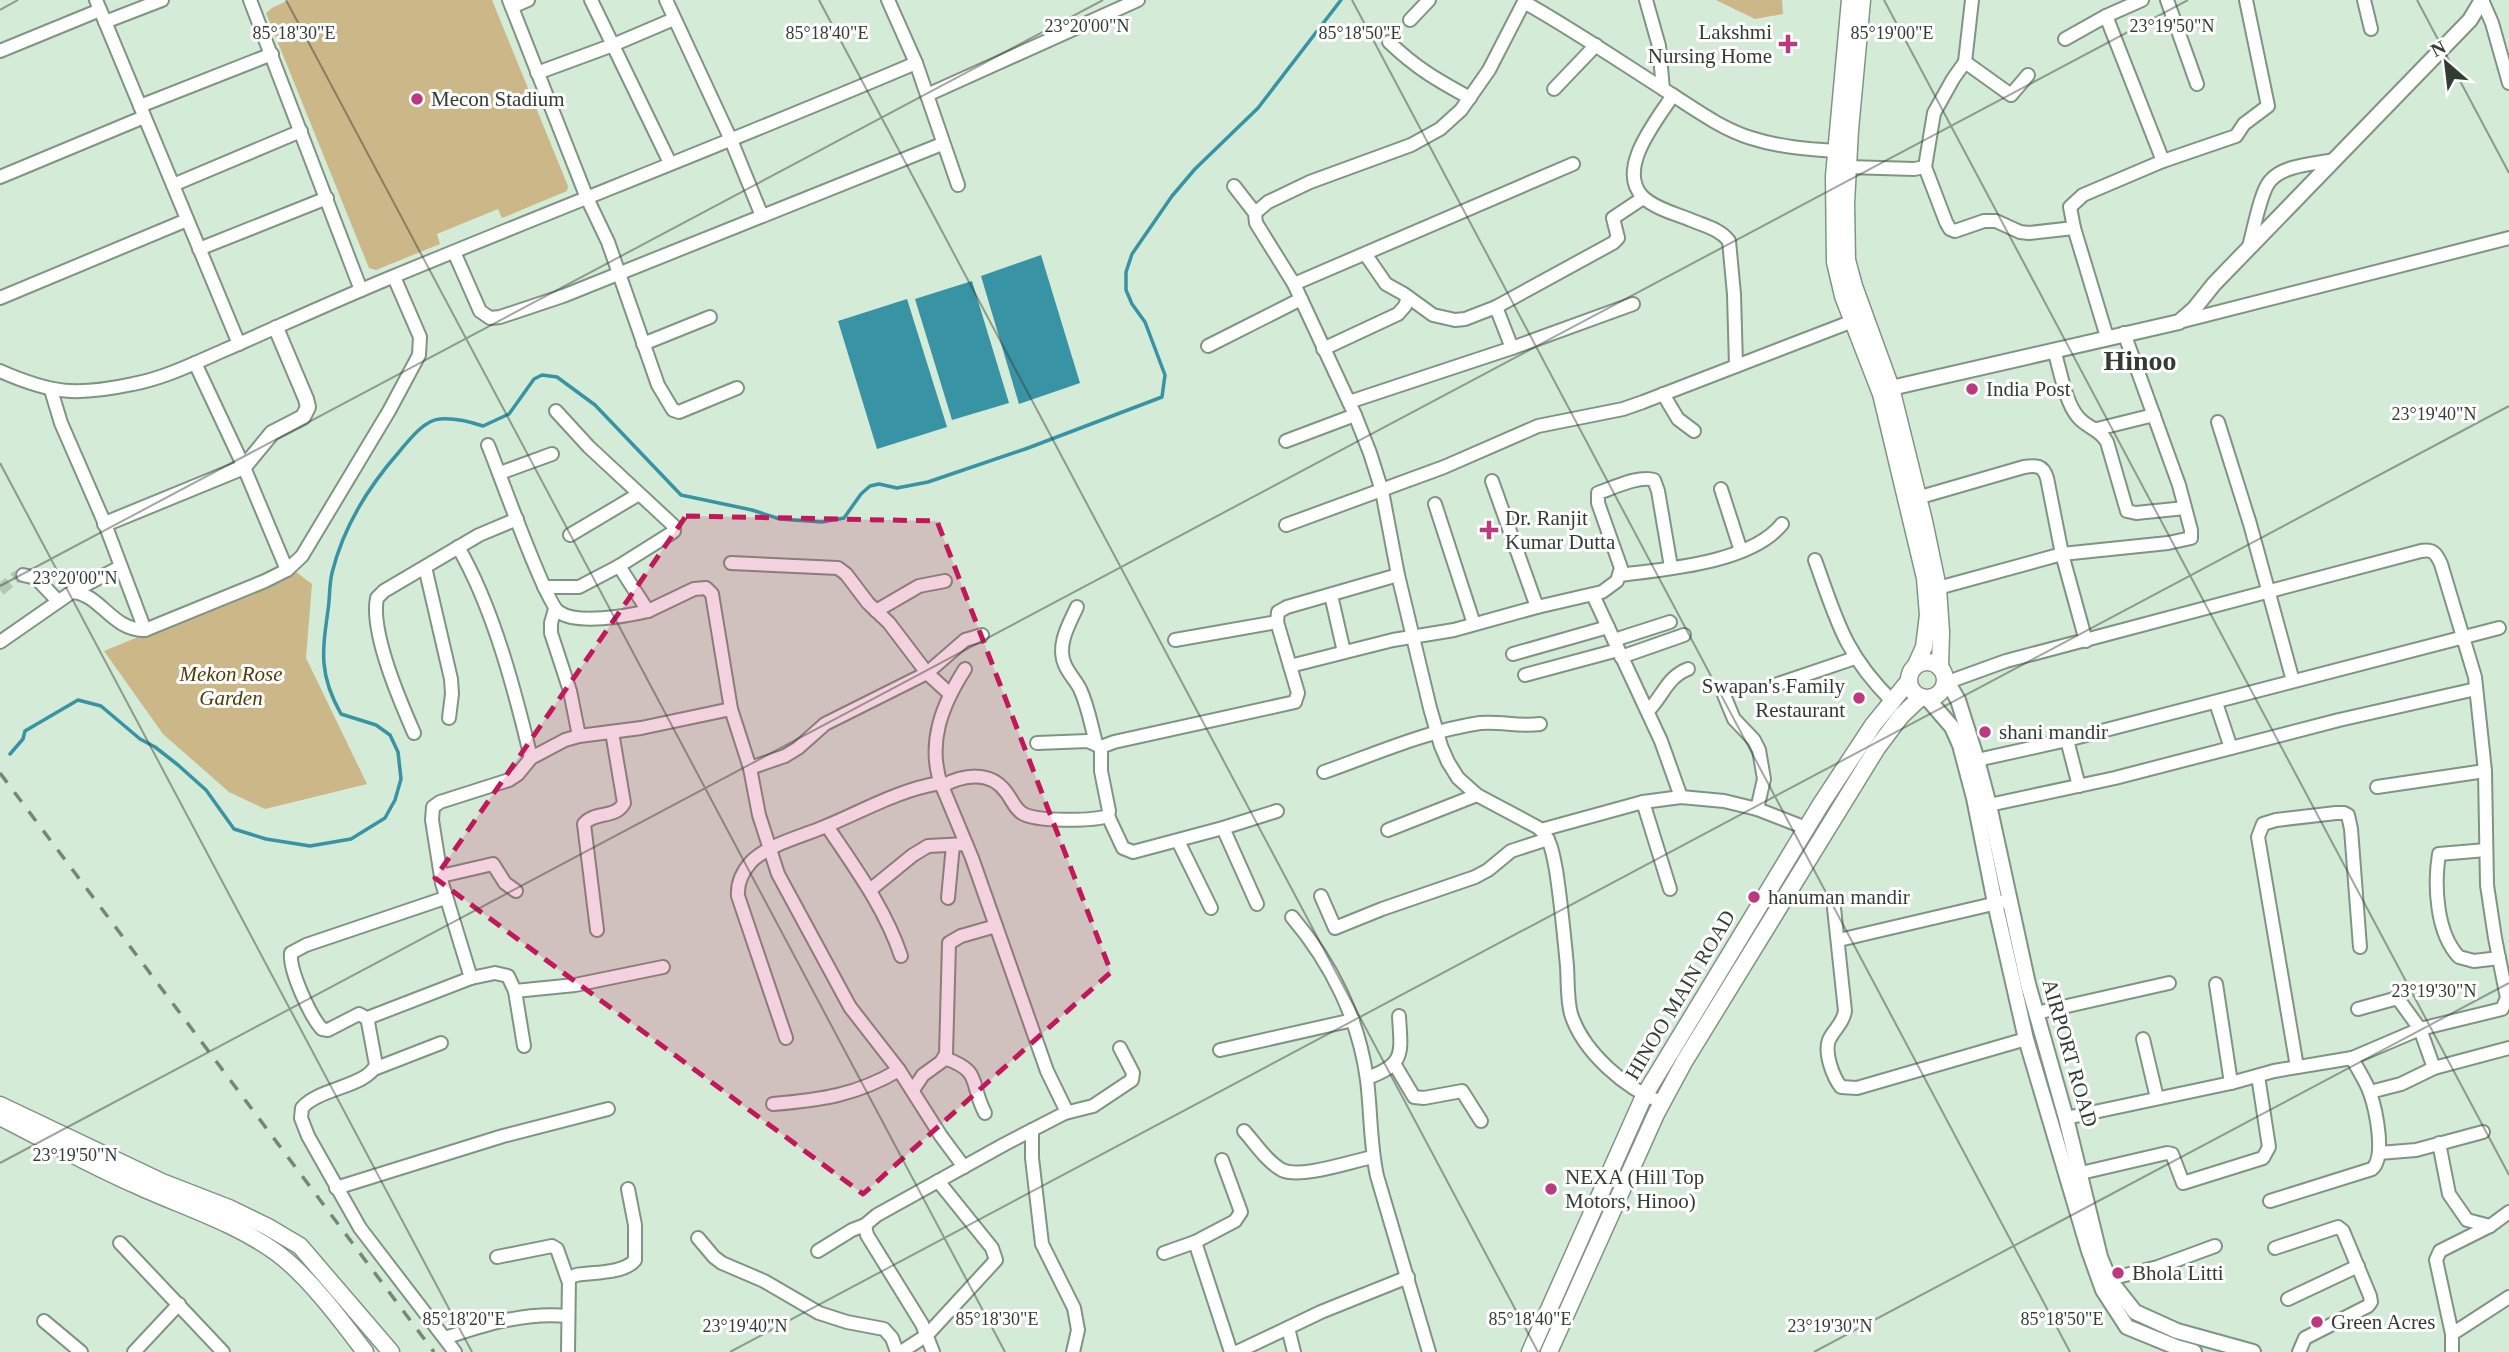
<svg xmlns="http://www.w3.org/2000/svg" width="2509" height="1352" font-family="Georgia,serif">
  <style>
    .green { fill: #ccb788 }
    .water { fill: #3893a4 }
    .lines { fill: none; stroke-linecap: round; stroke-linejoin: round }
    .stream { stroke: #3893a4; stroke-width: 3.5 }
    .minor-tunnel { stroke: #b4c8b6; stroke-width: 12; stroke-dasharray: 12 6; stroke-linecap: butt }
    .minor-casing { stroke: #7f9582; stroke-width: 16 }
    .tertiary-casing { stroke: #7f9582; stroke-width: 18 }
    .secondary-casing { stroke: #7f9582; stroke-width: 19 }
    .minor { stroke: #fff; stroke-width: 12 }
    .tertiary { stroke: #fff; stroke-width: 14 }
    .secondary { stroke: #fff; stroke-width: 16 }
    .rail { stroke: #778679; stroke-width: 3.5; stroke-dasharray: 12 12; stroke-linecap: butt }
    .marked { fill: #c2185b; fill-opacity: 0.2; stroke: #c2185b; stroke-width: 5; stroke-dasharray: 14 9; stroke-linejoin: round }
    .ticks { fill: none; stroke: #333c34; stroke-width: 2; stroke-opacity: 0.45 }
    .poi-dot { fill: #bd397f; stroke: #fff; stroke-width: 2.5 }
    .labels { text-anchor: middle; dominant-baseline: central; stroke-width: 6; stroke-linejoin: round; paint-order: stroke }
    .poi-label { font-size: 21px; fill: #333c34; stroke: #fff; text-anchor: start }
    .park-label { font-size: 21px; font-style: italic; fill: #503c07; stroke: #fff }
    .street-label { font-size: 21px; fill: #333c34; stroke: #fff }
    .district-label { font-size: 28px; font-weight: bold; fill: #333c34; stroke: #fff }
    .ticks-label { font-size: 18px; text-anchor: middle; fill: #333c34; stroke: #fff; stroke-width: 6; stroke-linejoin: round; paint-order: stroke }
  </style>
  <rect width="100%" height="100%" fill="#d4ebd7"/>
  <g class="green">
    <polygon points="289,0 492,0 568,186 567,191 502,218 498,209 437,234 440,244 376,270 369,268 266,13 272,8"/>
    <polygon points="1716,0 1782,0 1783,14 1755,19"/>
    <polygon points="296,572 312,584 306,658 367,784 265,809 229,792 163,734 104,651"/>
  </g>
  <g class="water">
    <polygon points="1041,255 1080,383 1019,404 981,276"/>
    <polygon points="972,281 1009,403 952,420 915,299"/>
    <polygon points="907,299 947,427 877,449 838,321"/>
  </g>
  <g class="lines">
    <path class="stream" d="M10,754L23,739L25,731L78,700L101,706L140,739L155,747L178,765L206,790L234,829L266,839L310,846L351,839L385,818L395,800L401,779L398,752L390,735L376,725L341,714C319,675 322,653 328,610C330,598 329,585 332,573C343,528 369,486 399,452C409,440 424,420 440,419C453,418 471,422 483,426L509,414L534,379L542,375L557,377L595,405L681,495L752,510L780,519L822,522L844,518L861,494L870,486L879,484L897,488L928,482L1028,448L1162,397L1165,375L1145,322L1132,304L1126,290V272L1132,254L1172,196L1195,169L1258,108L1341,0"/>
    <polyline class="minor-tunnel" points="0,590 16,577 23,575"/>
    <g class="minor-casing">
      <g id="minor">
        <polyline points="96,0 239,344"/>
        <polyline points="250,0 361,290"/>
        <polyline points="509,0 587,198 608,242 658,385 673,410 679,412 737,388"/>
        <polyline points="591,0 670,163"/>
        <polyline points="666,0 731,140 762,216"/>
        <polyline points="888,0 916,63 958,185"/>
        <polyline points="1646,0 1659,46 1663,89"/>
        <polyline points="2167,0 2197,84"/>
        <polyline points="2364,0 2371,29"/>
        <polyline points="2482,0 2492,23 2509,83"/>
        <polyline points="512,7 528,0"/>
        <polyline points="2106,16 2163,161"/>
        <polyline points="1410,20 1429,0"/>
        <polyline points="105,22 162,0"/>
        <polyline points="2065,39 2106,16 2142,0"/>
        <path d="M1389,42C1416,68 1437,80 1470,98"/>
        <polyline points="0,51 100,10"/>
        <polyline points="1965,62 2011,95 2028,75"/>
        <polyline points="537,73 613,45 674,19"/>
        <polyline points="1554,89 1596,45"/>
        <polyline points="927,95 1138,0"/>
        <path d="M1673,95C1658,119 1615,169 1643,197C1654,208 1676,214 1691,220C1705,226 1720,229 1729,241L1734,294L1736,366"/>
        <polyline points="140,106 272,54"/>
        <polyline points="1848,167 1914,169 1925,167 1934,113 1953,79 1965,62 1972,0"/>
        <polyline points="1925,167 1946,222 1950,229 1955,231 1984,221 1996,221 2020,232 2029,233 2074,228"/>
        <polyline points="0,177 144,117"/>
        <polyline points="173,185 301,131"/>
        <polyline points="1234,186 1255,213"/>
        <polyline points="199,249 327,198"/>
        <path d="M2248,250C2253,234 2260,192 2270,181C2283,165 2314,164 2333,160"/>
        <polyline points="454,252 480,311 490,318 500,317 563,296 942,144"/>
        <polyline points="1366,255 1386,284 1404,294 1433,315 1455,320 1465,319 1496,307 1613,243 1618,238 1613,218 1643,198"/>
        <polyline points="1294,284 1573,164"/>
        <polyline points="0,298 187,220"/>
        <polyline points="1496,307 1512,348"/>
        <polyline points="2179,322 2509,238"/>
        <polyline points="2107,337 2074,228 2070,207 2083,195 2163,161 2236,136 2244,124 2268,106 2246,0"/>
        <polyline points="643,344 710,317"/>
        <polyline points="1208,346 1301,299"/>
        <polyline points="1323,349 1398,314 1405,306 1408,297"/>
        <path d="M2054,350C2060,369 2065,402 2078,417C2087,428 2100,429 2107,442L2127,511L2136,513L2185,508"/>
        <polyline points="195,363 243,465 287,570"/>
        <path d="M0,371C52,394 77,396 133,384C165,378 197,362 227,349C282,325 336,300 392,277C566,205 742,137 916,63"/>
        <polyline points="51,390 61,423 105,524 145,630"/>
        <polyline points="1663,394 1678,419 1694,431"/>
        <polyline points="1349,402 1512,348 1633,304"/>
        <polyline points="556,411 589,447 674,526 674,531 670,534 619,566 648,611 694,589 706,588 712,594 731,709 750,768 759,815 778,874 850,1007 899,1070 941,1136 964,1167"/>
        <polyline points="2218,422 2250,524 2293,681"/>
        <polyline points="2097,429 2154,415"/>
        <polyline points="1286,441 1355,415"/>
        <path d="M488,445C498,469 546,604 559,612C577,625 627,616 648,611"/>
        <polyline points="500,473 552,454"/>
        <polyline points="1492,481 1537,607"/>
        <polyline points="1721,489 1741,551"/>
        <path d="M1917,498L2024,467C2036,465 2043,465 2047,478L2062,554L2086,641"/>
        <polyline points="1435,504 1474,624"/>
        <polyline points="1286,525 1444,467 1538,426 1623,409 1643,402 1853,321"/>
        <polyline points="570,535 639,494"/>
        <path d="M458,547C493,607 515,691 531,758"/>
        <path d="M1815,560C1837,621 1844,653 1892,701"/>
        <polyline points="731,563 838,568 846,574 868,603 889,623 927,673 950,694"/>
        <polyline points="425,567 451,679 452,694 449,718"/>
        <polyline points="23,575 36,578 58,601"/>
        <path d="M1620,575C1666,569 1751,563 1782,524"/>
        <polyline points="544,587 579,587 619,566"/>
        <polyline points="1938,588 2062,554 2168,543 2191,538 2191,530 2179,485 2124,333"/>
        <polyline points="72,592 120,567"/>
        <polyline points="1331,595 1344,652"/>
        <polyline points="1593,595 1661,741 1681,797"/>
        <path d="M1077,607C1069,624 1056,646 1065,665C1069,674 1076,681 1080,689C1088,706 1091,725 1096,743"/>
        <polyline points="555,609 551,623 551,633 570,691 579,736"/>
        <polyline points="876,611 919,586 945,581"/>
        <polyline points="1175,640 1277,622"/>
        <polyline points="1614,640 1670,622"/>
        <path d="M0,642L72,592C101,594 111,630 145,630L265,581L287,570L302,556L389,411L419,355L420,337L394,277"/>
        <polyline points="1513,654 1608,627"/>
        <polyline points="1621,657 1684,635"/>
        <path d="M1290,666L1393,640L1454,630L1537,607L1602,592L1617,581L1621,568L1598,503V493C1613,488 1639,475 1654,480L1658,491L1671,567"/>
        <polyline points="1525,675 1618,650"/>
        <path d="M1948,682L2006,661L2421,551C2433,549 2436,553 2441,564L2475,677L2485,771L2487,885L2495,938L2507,998L2502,1009L2420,1029L2399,1000L2394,999L2358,1009"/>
        <polyline points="1772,686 1855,658"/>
        <polyline points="1724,695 1734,719 1754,740 1759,750 1764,779 1757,809"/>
        <polyline points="2216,703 2231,748"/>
        <path d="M1648,711C1663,696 1667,677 1688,669"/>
        <path d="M414,733C400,701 370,632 377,598L384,591L479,535L517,519"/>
        <polyline points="2067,740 2079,786"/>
        <polyline points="1037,743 1088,741 1101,747"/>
        <polyline points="1977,760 2067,740 2499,628"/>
        <polyline points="750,768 785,756 798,748 825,724 927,673 965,640 982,635"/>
        <path d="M1324,772C1375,754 1426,731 1480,723C1500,721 1520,727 1540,724"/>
        <path d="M942,787C926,744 942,705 965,669"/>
        <polyline points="2377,787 2485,771"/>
        <polyline points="1643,802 1670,889"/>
        <polyline points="1989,805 2115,778 2339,720 2476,689"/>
        <polyline points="1108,816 1123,848 1133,852 1223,828 1277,811"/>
        <path d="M827,826C855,868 885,908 901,956"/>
        <polyline points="1223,828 1257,904"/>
        <polyline points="1388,830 1477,795"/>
        <polyline points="1541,830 1643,802 1681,797 1724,801 1757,809 1806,828"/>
        <polyline points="1178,841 1211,908"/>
        <path d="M2486,850L2439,854C2434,885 2436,933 2459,957L2474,961L2499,958"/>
        <polyline points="441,876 493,864 505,883 516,891"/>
        <polyline points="870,890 913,855 928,846 966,844"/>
        <polyline points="1321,896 1335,928 1382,909 1475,877 1488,870 1511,851 1548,839"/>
        <polyline points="948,898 953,845"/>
        <path d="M1834,908L1845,1011C1843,1024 1834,1029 1829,1040C1824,1053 1833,1077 1841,1087L1857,1088L2026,1039"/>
        <path d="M1292,917C1331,963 1359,1019 1367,1080C1371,1112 1370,1144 1377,1176L1429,1352"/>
        <path d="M597,930L584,824C594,811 616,819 624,803L612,732"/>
        <polyline points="1839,940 2010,900"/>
        <polyline points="471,978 495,973 508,976 515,991 524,1046"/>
        <polyline points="2216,984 2231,1083"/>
        <polyline points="515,991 575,985 663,967"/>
        <polyline points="2036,1013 2169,983"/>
        <path d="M368,1019L359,1014L328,1030L322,1029C310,1016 289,970 291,953L306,945L445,898"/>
        <path d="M786,1038L738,896C737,883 743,871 751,862C767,845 803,836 824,827C863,811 898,790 940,783"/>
        <polyline points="2143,1039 2157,1098"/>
        <polyline points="1220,1050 1353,1020"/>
        <path d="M944,1058C983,1071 969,1083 985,1113"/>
        <polyline points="1395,1065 1414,1097 1424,1098 1462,1091 1481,1121"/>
        <polyline points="2297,1067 2258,837 2263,824 2276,820 2336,813 2344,813 2348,815 2351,829 2360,947"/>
        <polyline points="374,1069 441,1043"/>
        <path d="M1367,1078C1406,1064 1401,1053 1399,1016"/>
        <polyline points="913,1090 923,1075 941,1062 946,1054 949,943 961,936 996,926"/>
        <polyline points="2370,1092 2401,1084 2434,1068 2509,1048"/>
        <path d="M1661,1102C1626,1089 1583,1052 1571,1014C1567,999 1568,982 1567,966C1564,934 1561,902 1556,870C1553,855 1551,836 1537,827L1477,795L1458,778L1448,762L1441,746L1430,708L1398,575L1382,491L1370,453L1355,415L1294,284L1256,223L1255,213L1268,202L1310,182L1411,145L1440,129L1461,110L1489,70L1524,2C1574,30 1622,63 1671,94C1696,110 1722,129 1751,138C1779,147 1807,149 1836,151"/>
        <path d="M773,1104C821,1100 857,1095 899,1070"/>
        <polyline points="1065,1113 1093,1106 1132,1080 1133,1073 1120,1048"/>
        <polyline points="2066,1118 2231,1083 2274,1071 2352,1058 2420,1029 2434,1068"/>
        <polyline points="1032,1130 1032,1158 1042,1244 1074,1308 1078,1330 1073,1352"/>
        <path d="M1244,1131C1255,1143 1267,1162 1282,1170C1301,1179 1352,1161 1373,1157"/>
        <polyline points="2439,1143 2449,1194 2467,1220 2490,1226"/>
        <polyline points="2379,1153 2416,1150 2483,1132"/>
        <polyline points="2081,1173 2167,1153 2172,1154 2183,1183 2263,1158 2269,1147 2258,1076"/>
        <polyline points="336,1188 503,1136 608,1109"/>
        <path d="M2270,1201L2372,1169C2386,1157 2376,1110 2370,1093C2366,1081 2358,1070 2352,1058"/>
        <polyline points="698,1238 714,1257 722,1263 764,1281 819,1313 847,1322 884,1329 892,1338 897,1352"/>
        <polyline points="1195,1242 1235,1221 1241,1212 1222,1160"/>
        <polyline points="120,1243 223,1352"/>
        <polyline points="2275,1248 2338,1227 2343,1231 2370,1296 2371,1302 2368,1306 2305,1338 2299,1352"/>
        <polyline points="818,1251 852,1230 865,1225"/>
        <polyline points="1164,1253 1195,1242 1231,1352"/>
        <polyline points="497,1257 552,1246 557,1249 568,1280"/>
        <polyline points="2109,1279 2158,1267 2215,1246"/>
        <polyline points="2288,1299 2358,1266"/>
        <polyline points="44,1321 81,1352"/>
        <polyline points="1288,1328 1294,1352"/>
        <polyline points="2452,1334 2436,1260 2440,1251 2490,1226 2509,1212"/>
        <path d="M445,1338C486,1324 525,1312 568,1316"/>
        <polyline points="134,1352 179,1304"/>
        <path d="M455,1352L360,1228L308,1136L301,1118L302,1108C318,1088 366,1087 376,1065L368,1022L370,1017L471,978L442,883L432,820L433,807L440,802L509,780L518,774L531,758L565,740L579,736L641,728L731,709"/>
        <path d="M568,1352L569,1278L576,1275C592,1272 624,1274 635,1260V1225L628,1189"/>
        <polyline points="901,1352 927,1335 996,1260 992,1248 938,1181"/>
        <path d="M933,1352L922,1324L867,1235L865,1225L877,1215L1005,1144L1065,1113L1066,1110L1047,1071L972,858L942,786C963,775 990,770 1006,792C1011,798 1015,809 1022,813C1035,822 1093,821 1108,816L1109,811L1101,771V747L1114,742L1295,702L1298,693L1277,622L1278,612L1287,607L1398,575"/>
        <polyline points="1237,1352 1321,1312 1408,1277"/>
        <polyline points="2452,1352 2452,1334 2509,1297"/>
      </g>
    </g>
    <g class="tertiary-casing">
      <g id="tertiary">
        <polyline points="1891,388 2179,322 2194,309 2214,284 2470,20 2482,0"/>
        <polyline points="105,524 244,467 272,433 303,417 308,407 306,399 276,328"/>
        <polyline points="1945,678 1958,700 1977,760 1989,805 2028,984 2066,1118 2100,1257 2109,1279 2135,1312 2177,1331 2253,1352"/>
        <polyline points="1927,698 1952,727 1960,745 1974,798 1995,903 2026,1039 2089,1251 2103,1290 2127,1327 2176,1347 2194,1352"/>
      </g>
    </g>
    <g class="secondary-casing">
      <g id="secondary">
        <polyline points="1850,0 1834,176 1835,262 1843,296 1881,394 1925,578 1928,615 1924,647 1916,665"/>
        <polyline points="1862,0 1850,130 1846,203 1847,260 1854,286 1891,388 1924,521 1938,588 1941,632 1940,668"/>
        <circle cx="1927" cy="680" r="18"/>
        <polyline points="0,1105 162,1182 229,1208 268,1227 300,1246 391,1352"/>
        <path d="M0,1117C46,1140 91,1166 138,1186C184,1207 236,1223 277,1253C308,1276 341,1320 365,1352"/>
        <polyline points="1530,1352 1644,1096 1821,804 1873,725 1908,682"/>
        <polyline points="1549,1352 1656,1114 1684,1062 1877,748 1901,716 1921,697"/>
      </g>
    </g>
    <use href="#minor" class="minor"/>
    <use href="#tertiary" class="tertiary"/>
    <use href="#secondary" class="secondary"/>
    <polyline class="rail" points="0,773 434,1352"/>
  </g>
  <path class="marked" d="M686,516L937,521L1111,972L863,1194L435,878Z"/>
  <path class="ticks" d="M286,0L1005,1352M819,0L1538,1352M1352,0L2070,1352M1884,0L2509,1175M2417,0L2509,173M0,10L18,0M0,463L472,1352M0,586L1103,0M0,1163L2188,0M730,1352L2509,406M1814,1352L2509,983"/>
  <g class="poi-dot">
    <path d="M1784.5 33.5h7v7h7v7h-7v7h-7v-7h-7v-7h7z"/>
    <circle cx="417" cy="99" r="7"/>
    <circle cx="1972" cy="389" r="7"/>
    <path d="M1485.5 519.5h7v7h7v7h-7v7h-7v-7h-7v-7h7z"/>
    <circle cx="1859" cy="698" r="7"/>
    <circle cx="1985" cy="732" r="7"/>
    <circle cx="1754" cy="897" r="7"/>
    <circle cx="1551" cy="1189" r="7"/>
    <circle cx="2118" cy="1273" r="7"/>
    <circle cx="2317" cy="1322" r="7"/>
  </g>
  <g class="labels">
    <g class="poi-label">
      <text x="1772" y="32" text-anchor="end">Lakshmi<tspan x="1772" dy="24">Nursing Home</tspan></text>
      <text x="431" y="99">Mecon Stadium</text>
      <text x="1986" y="389">India Post</text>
      <text x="1505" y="518">Dr. Ranjit<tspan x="1505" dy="24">Kumar Dutta</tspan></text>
      <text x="1845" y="686" text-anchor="end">Swapan's Family<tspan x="1845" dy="24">Restaurant</tspan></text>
      <text x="1999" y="732">shani mandir</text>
      <text x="1768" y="897">hanuman mandir</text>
      <text x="1565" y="1177">NEXA (Hill Top<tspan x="1565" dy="24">Motors, Hinoo)</tspan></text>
      <text x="2132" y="1273">Bhola Litti</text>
      <text x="2331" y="1322">Green Acres</text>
    </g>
    <g class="park-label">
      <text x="231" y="674">Mekon Rose<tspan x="231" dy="24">Garden</tspan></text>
    </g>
    <g class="street-label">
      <text transform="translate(1680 995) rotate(-59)">HINOO MAIN ROAD</text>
      <text transform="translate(2070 1053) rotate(74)">AIRPORT ROAD</text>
    </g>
    <g class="district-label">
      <text x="2140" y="360">Hinoo</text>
    </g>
  </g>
  <g class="ticks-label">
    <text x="1087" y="32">23°20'00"N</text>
    <text x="2172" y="32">23°19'50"N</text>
    <text x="294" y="39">85°18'30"E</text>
    <text x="827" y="39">85°18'40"E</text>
    <text x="1360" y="39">85°18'50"E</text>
    <text x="1892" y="39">85°19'00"E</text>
    <text x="2434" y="420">23°19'40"N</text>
    <text x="75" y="584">23°20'00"N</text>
    <text x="2434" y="997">23°19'30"N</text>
    <text x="75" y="1161">23°19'50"N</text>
    <text x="464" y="1325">85°18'20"E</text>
    <text x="997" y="1325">85°18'30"E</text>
    <text x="1530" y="1325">85°18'40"E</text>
    <text x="2062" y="1325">85°18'50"E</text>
    <text x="745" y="1332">23°19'40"N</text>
    <text x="1830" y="1332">23°19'30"N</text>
  </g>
  <g transform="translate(2446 63) rotate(332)" stroke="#ffffff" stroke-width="5" paint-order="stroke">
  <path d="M0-5L12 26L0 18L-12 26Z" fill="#333c34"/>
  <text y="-10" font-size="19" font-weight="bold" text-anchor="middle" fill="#333c34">N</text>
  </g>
</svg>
